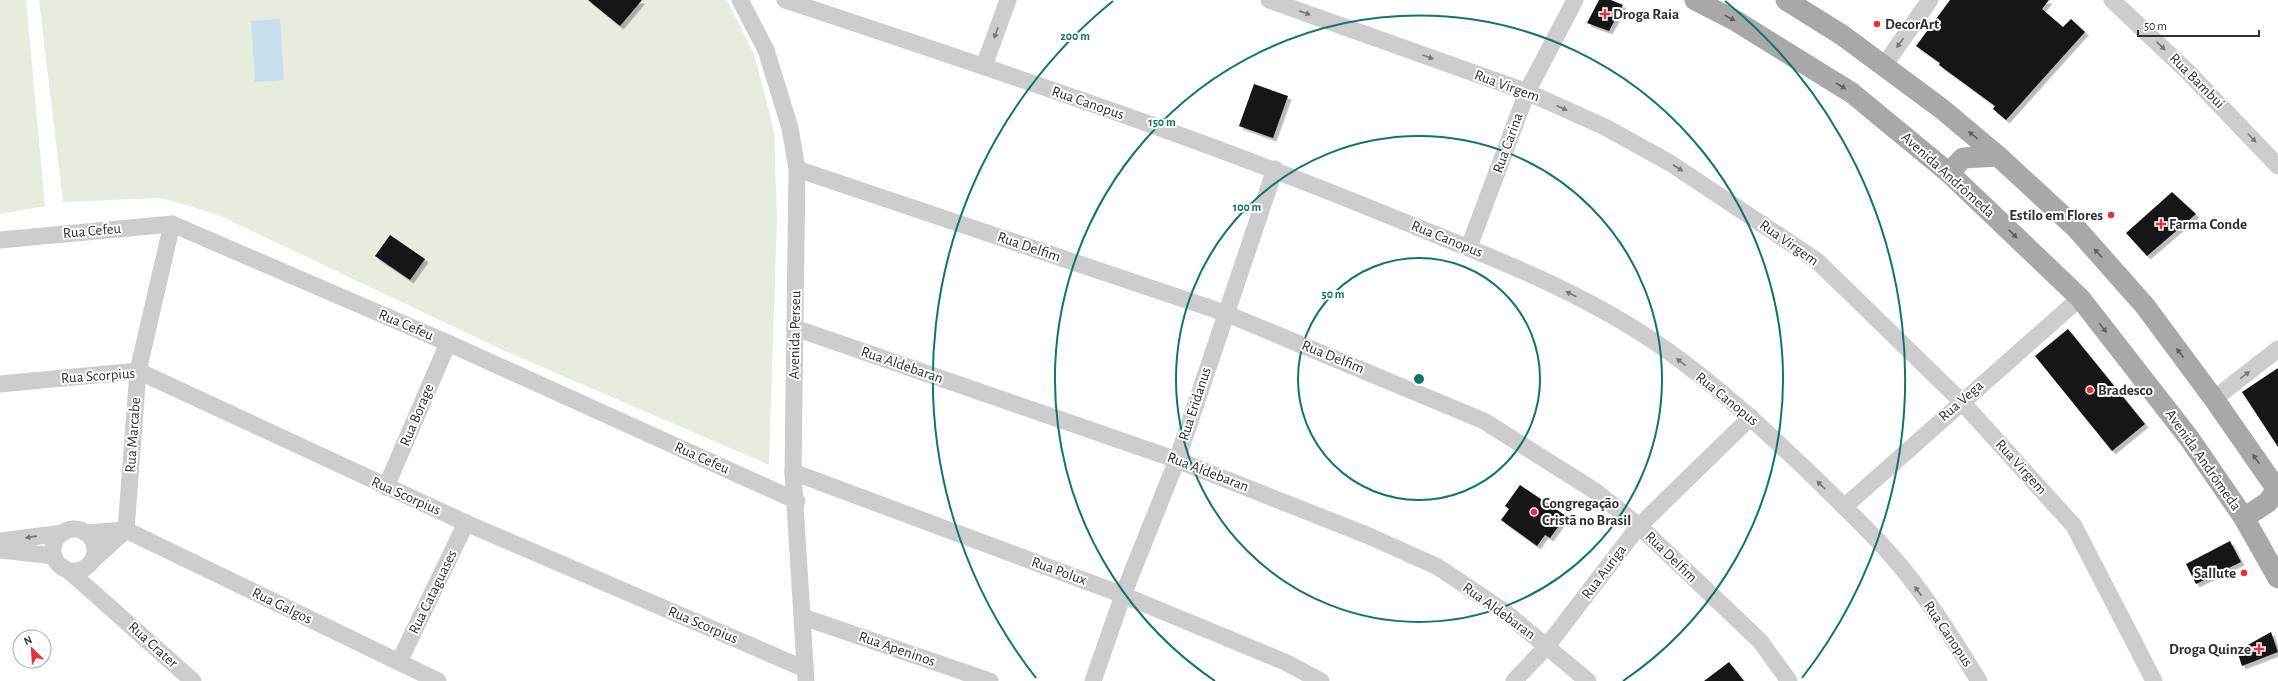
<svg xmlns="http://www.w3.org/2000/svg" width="2278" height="681" font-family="'Alegreya Sans',sans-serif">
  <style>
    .green { fill: #e6edde }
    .water { fill: #cadfed }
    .building { fill: #171717; filter: url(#shadow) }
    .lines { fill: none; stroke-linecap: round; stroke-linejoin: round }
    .minor { stroke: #cdcdcd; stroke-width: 17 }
    .major { stroke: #a8a8a8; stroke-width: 21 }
    .oneway { fill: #777 }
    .oneway2 { fill: #606060 }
    .ring { fill: none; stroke: #0f766e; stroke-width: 2 }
    .poi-dot { fill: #ea2f38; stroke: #fff; stroke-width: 1.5 }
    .labels { text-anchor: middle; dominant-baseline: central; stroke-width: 4; stroke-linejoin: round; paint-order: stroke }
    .poi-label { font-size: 15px; font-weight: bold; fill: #303030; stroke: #fff; text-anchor: start }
    .street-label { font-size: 15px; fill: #303030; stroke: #fff }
    .centre { fill: #0f766e; stroke: #fff; stroke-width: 2 }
    .ring-label { font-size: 12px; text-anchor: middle; font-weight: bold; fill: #0f766e; stroke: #fff; stroke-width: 4; stroke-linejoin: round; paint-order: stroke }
  </style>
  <defs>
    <filter id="shadow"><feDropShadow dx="3.5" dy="3.5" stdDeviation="0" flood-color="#0004"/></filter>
  </defs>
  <rect width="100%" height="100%" fill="#fff"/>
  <g class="green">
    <polygon points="0,0 26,0 45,206 0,214"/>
    <polygon points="39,0 727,0 754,54 774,131 777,218 769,465 505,351 216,214 161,198 63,202"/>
  </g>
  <polygon class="water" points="280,19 284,80 255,82 251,21"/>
  <g class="building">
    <polygon points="588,0 642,0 620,26"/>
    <polygon points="1599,0 1611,0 1623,5 1609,31 1587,23"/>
    <polygon points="1950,0 2049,0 2042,9 2063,27 2071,19 2085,32 2006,120 1993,109 1995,106 1939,65 1940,63 1916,46"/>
    <polygon points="1254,84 1288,96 1273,138 1239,126"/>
    <polygon points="2172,192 2196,214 2147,256 2126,233"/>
    <polygon points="390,235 425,259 410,280 375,256"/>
    <polygon points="2068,329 2145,424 2112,451 2035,356"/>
    <polygon points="2278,368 2278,447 2242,392"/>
    <polygon points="1520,485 1566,516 1550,538 1545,535 1537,546 1501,520 1509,509 1505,506"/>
    <polygon points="2230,541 2241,562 2196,584 2186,564"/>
    <polygon points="2271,632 2278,652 2242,666 2237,651"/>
    <polygon points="1729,662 1744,681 1704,681"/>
  </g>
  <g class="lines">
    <g class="minor">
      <polyline points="740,0 766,50 790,128 797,169 793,472 806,681"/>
      <path d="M785,0C989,68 1193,135 1392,217C1485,255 1582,290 1665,349C1719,387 1767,432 1815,478C1840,503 1866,527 1890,554C1924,592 1952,637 1979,681"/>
      <polyline points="1269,0 1527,92 1605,127 1670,163 1816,260 1961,401 2074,526 2154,681"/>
      <polyline points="2112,0 2188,72 2278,166"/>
      <polyline points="984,66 1008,0"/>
      <polyline points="1883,67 1930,0"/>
      <polyline points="797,169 1225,313 1484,421 1595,491 1639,526 1760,641 1789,681"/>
      <polyline points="0,240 172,224 448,343 797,501"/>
      <polyline points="1469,247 1527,92 1575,0"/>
      <polyline points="795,328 1177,460 1369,536 1438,567 1505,612 1588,681"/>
      <polyline points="0,384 138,371 466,523 805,669"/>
      <polyline points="2214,399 2278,349"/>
      <polyline points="793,472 1123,595 1285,662 1321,681"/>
      <polyline points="386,487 448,343"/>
      <polyline points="1844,507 2080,298"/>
      <circle cx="74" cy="550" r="21"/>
      <polyline points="126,530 438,681"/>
      <polyline points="126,530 138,371 172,224"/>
      <polyline points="86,533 126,530"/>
      <polyline points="0,541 63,533"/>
      <polyline points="0,550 54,556"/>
      <polyline points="93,560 126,530"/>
      <polyline points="69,571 193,681"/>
      <polyline points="803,617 990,681"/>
      <polyline points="399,662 466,523"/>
      <polyline points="1093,681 1123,595 1177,460 1275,169"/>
      <polyline points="1514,681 1547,646 1639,526 1751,417"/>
    </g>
    <g class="major">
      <polyline points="1695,0 1736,21 1852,93 1949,173 2080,298 2189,438 2244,518 2278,578"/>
      <polyline points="1786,0 1842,35 1942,109 1998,156 2076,228 2145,306 2214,399 2278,491"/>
      <polyline points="1949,173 1963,158 1998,156"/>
      <polyline points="2244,518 2268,502 2277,489"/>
    </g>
  </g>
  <defs><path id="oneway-solid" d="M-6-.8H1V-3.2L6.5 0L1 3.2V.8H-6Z"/></defs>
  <g class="oneway">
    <use href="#oneway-solid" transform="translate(1305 13) rotate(20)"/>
    <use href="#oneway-solid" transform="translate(996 33) rotate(110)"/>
    <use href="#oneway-solid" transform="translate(1900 43) rotate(126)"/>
    <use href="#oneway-solid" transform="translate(2161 46) rotate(43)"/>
    <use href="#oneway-solid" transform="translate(1428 57) rotate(20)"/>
    <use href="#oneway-solid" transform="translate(1562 108) rotate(24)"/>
    <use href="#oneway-solid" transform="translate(2252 138) rotate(46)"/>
    <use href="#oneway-solid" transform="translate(1678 168) rotate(33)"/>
    <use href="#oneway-solid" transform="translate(1571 294) rotate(-153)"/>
    <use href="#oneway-solid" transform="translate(1681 362) rotate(-142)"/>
    <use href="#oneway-solid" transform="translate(2245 375) rotate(-38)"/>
    <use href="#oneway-solid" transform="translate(1821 485) rotate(-136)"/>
    <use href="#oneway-solid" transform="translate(31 537) rotate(172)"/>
    <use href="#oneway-solid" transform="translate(1918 591) rotate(-127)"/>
  </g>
  <g class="oneway2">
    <use href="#oneway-solid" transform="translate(1730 18) rotate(27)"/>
    <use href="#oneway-solid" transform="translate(1841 86) rotate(32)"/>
    <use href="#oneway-solid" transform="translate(1973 135) rotate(-141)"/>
    <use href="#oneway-solid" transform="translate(2013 234) rotate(44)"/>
    <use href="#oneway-solid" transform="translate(2098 253) rotate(-132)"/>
    <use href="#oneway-solid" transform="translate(2103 328) rotate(52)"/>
    <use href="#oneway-solid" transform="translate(2180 353) rotate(-127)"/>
    <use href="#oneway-solid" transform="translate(2256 459) rotate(-125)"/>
  </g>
  <g class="ring">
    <circle cx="1419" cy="379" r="121"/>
    <circle cx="1419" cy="379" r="243"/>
    <path d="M1215 681A364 364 0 1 1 1623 681"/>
    <path d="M1036 678A486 486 0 0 1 1113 1M1725 1A486 486 0 0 1 1802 678"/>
  </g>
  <g class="poi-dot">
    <path d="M1603 8h4v4h4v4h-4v4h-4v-4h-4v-4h4z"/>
    <circle cx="1877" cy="24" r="4"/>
    <circle cx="2111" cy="215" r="4"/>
    <path d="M2159 218h4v4h4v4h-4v4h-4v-4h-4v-4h4z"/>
    <circle cx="2090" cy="390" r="4"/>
    <circle cx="1534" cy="512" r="4"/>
    <circle cx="2244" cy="573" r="4"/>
    <path d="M2257 643h4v4h4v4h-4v4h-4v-4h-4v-4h4z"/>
  </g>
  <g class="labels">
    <g class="poi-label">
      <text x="1613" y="14">Droga Raia</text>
      <text x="1885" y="24">DecorArt</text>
      <text x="2103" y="215" text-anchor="end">Estilo em Flores</text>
      <text x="2169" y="224">Farma Conde</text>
      <text x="2098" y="390">Bradesco</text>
      <text x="1542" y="503">Congregação<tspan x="1542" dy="17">Cristã no Brasil</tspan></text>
      <text x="2236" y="573" text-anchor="end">Sallute</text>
      <text x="2251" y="649" text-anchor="end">Droga Quinze</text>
    </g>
    <g class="street-label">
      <text transform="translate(2197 81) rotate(45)">Rua Bambui</text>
      <text transform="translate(1507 86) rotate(20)">Rua Virgem</text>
      <text transform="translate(1088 103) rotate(19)">Rua Canopus</text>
      <text transform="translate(1508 143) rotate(-70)">Rua Carina</text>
      <text transform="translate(1948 175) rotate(42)">Avenida Andrômeda</text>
      <text transform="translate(92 231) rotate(-5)">Rua Cefeu</text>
      <text transform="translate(1447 239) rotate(22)">Rua Canopus</text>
      <text transform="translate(1789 243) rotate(35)">Rua Virgem</text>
      <text transform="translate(1029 247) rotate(19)">Rua Delfim</text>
      <text transform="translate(406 325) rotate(23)">Rua Cefeu</text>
      <text transform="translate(795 335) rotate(-89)">Avenida Perseu</text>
      <text transform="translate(1333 357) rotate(22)">Rua Delfim</text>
      <text transform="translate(902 365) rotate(19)">Rua Aldebaran</text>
      <text transform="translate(98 376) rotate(-4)">Rua Scorpius</text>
      <text transform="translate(1727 399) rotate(39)">Rua Canopus</text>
      <text transform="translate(1961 401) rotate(-41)">Rua Vega</text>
      <text transform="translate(1195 404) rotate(-72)">Rua Eridanus</text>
      <text transform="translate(417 415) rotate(-67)">Rua Borage</text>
      <text transform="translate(133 435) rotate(-86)">Rua Marcabe</text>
      <text transform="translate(702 458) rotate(24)">Rua Cefeu</text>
      <text transform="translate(2203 460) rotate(55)">Avenida Andrômeda</text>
      <text transform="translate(2021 467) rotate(48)">Rua Virgem</text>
      <text transform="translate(1208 472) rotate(21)">Rua Aldebaran</text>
      <text transform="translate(406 496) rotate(24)">Rua Scorpius</text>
      <text transform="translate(1671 557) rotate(44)">Rua Delfim</text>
      <text transform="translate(1059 571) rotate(20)">Rua Polux</text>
      <text transform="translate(1604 572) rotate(-53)">Rua Auriga</text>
      <text transform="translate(433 592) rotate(-64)">Rua Cataguases</text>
      <text transform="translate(282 606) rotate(26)">Rua Galgos</text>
      <text transform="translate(1499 611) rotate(36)">Rua Aldebaran</text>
      <text transform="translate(703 625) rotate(23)">Rua Scorpius</text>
      <text transform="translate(1948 634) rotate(56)">Rua Canopus</text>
      <text transform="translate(153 645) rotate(42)">Rua Crater</text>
      <text transform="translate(897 649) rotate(19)">Rua Apeninos</text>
    </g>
  </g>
  <circle cx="1419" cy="379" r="6" class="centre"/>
  <g class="ring-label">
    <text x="1075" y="40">200 m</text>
    <text x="1162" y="126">150 m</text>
    <text x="1247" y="211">100 m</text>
    <text x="1333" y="298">50 m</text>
  </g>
  <g transform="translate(32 649) rotate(335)"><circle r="19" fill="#ffffff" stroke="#acacac"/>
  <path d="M0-3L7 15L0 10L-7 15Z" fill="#ea2f38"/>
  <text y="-6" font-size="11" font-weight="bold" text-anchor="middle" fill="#303030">N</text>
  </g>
  <path d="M2138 30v6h121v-6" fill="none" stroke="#303030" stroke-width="2"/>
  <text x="2144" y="30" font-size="12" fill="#303030" stroke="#ffffff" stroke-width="3" paint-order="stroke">50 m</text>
</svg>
